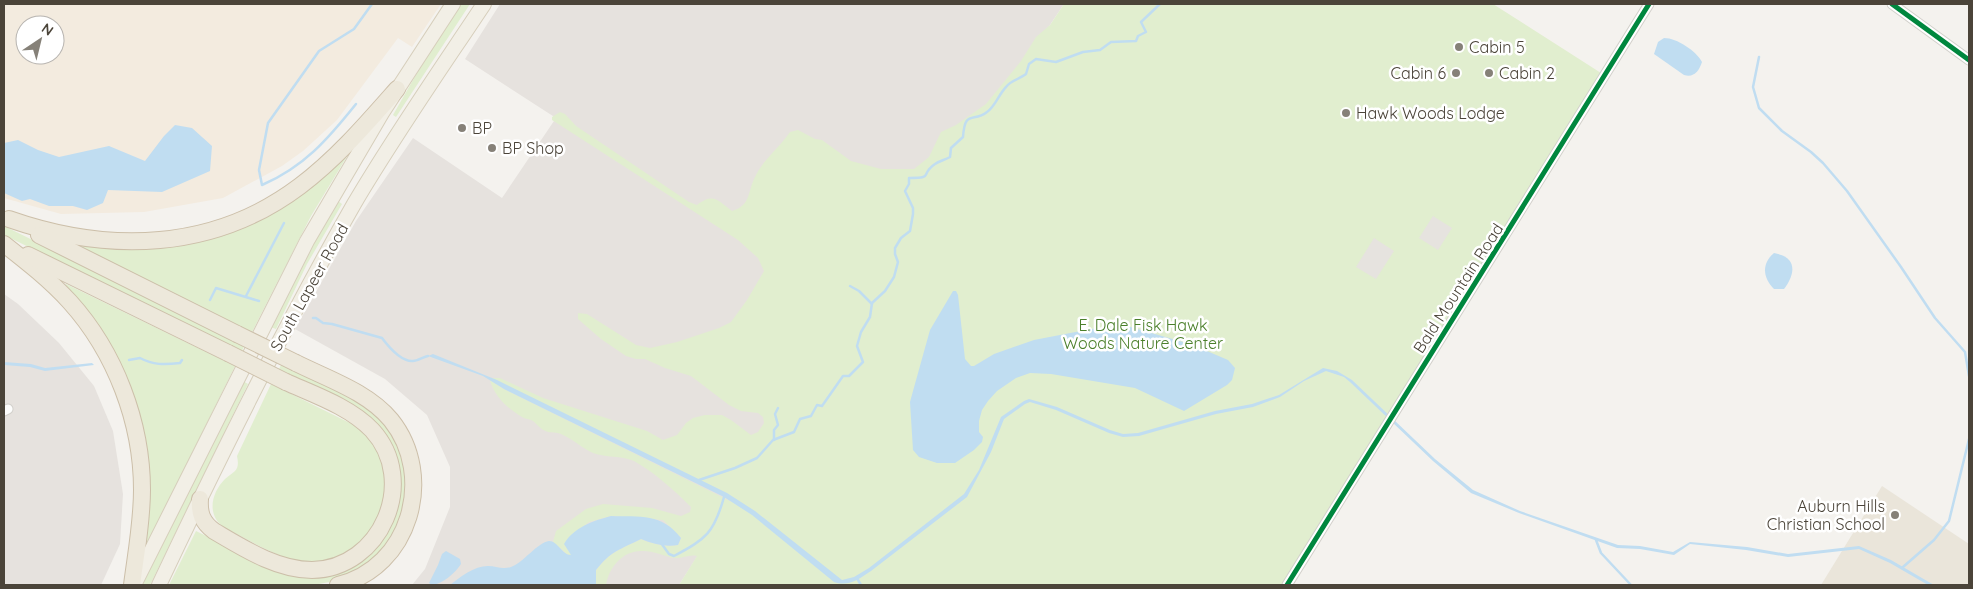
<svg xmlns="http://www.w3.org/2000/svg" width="1973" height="589" font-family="Quicksand,sans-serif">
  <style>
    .commercial { fill: #f3ebdf; fill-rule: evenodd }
    .industrial { fill: #e6e2de }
    .education { fill: #eae5da }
    .green { fill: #e1eecf }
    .parking { fill: #e6e3df }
    .water { fill: #c0ddf1 }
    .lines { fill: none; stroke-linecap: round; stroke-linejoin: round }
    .stream { stroke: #c0ddf1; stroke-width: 2.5 }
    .minor-casing { stroke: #d2d0cb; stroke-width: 11 }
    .primary-casing { stroke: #d6cebb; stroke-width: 16 }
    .motorway-casing { stroke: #ccbfa9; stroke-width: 18 }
    .minor { stroke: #fdfdfc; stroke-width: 9 }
    .primary { stroke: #f2efe6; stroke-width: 14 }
    .motorway { stroke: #ede8db; stroke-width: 16 }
    .motorway-bridge-casing { stroke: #ccbfa9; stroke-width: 18; stroke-linecap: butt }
    .motorway-bridge { stroke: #ede8db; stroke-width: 16 }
    .cycleway-casing { stroke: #fff; stroke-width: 8 }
    .cycleway { stroke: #00873e; stroke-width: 5 }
    .poi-dot { fill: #868178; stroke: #fff; stroke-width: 2 }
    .labels { text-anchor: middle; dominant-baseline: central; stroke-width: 5; stroke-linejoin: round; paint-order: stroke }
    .poi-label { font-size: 16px; fill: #4b4439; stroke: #fff; text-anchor: start }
    .street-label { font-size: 16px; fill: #4b4439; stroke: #fff }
    .park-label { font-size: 16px; fill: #4a7f2a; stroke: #fff }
  </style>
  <rect width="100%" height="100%" fill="#f4f2ee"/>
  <path class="commercial" d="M4,4H441L412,47L398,38L337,120L303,151L282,166L223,198L144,212L61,214L4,198ZM25,25H55V55H25Z"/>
  <g class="industrial">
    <polygon points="500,4 1064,4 768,445 679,585 412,585 425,569 450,507 450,467 427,415 385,379 295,329 356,221 413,138 502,198 556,118 465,59"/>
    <polygon points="4,294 18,304 59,343 94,386 113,431 123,494 120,544 101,585 4,585"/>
  </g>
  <polygon class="education" points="1882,486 1969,544 1969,585 1821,585"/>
  <g class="green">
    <polygon points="461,4 470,4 396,117 393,115 429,52"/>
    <path d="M1064,4H1493L1601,73L1281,585H679L697,556C689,554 682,559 674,558C664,556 654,551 643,551C623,550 609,567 606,585H596V570C611,551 619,550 641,539C652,544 665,547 678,545L681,538L663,520L611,516L589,522L567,540L565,544L572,555L569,556L553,542L556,531L586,509L603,504L652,508L681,516L690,512L691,507C674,490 655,473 634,461C621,455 606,458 593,453C582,448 574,440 563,435C558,432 554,433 548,432C541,430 538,425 533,421C530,419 525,419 522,417C508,409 494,396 490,380L504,389L732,502L734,498L491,378H500L543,398L647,431L663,440L677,435L686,423L693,418L705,415H722L731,420L751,435L758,432L764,423L763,417L758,413L741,411L729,405L691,376L665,368L645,359H636L626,356L601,339L578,319V313L587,314L636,345L650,348L677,342L719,328L731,322L747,300L764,271L758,258L738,240L563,127L552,120V117L560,112L565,114L576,126L689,202L697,205C714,192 718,201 732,211C752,205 747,191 756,175C764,159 780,147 790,132L798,130L815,139L822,140L851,161L881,169H914L929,157L941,132L956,125L986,104L1021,61L1036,37L1050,25Z"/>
    <polygon points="343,155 346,158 311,216 251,334 68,241 206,237"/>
    <polygon points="338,201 342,204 307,264 276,329 270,327 298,270"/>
    <polygon points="4,226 245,344 242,351 4,235"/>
    <polygon points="66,284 235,366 147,545 142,542 143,442 64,288"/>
    <polygon points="282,363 365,404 392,430 407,465 405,513 381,555 341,580 313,585 169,585 196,531 271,568 307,576 391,525 400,496 399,472 354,406 279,369"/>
    <polygon points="243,381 248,384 150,585 142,585"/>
    <path d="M271,384L354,425C363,432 372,440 377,450C380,454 380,460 382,464C395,512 359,562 309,562C280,561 250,540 225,528C206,516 211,493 225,479C228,476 232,474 235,471C239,467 238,461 237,456Z"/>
  </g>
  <g class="parking">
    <polygon points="1433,216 1452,228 1438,250 1419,238"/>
    <polygon points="1374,238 1394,251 1376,279 1356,267"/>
  </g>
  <g class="water">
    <path d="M1664,38C1677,38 1696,51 1702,62C1699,71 1694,78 1684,75L1654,54L1658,42Z"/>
    <polygon points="175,125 192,128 212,146 210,171 162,192 108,190 103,203 87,210 73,206 49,206 30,199 22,201 4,193 4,143 18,140 38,150 59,157 109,146 145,161 164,136"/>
    <path d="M1774,253C1797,257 1796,273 1784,289H1774C1762,277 1762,263 1774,253Z"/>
    <polygon points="953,291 956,291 958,295 965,359 971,366 974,366 994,354 1034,340 1091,329 1127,326 1183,342 1207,351 1228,360 1235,368 1232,380 1227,385 1184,411 1135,388 1051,374 1030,373 1016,378 997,391 988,401 982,410 979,421 979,432 983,437 982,442 974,450 955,463 937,463 919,457 913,450 910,402 913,391 930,330"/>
    <path d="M433,354L497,380L727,493L755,511L842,580L854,577L869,568L964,494L979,470L1001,417L1024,401L1029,399L1057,407L1110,430L1123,434L1138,433L1215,411L1252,404L1279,395L1323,368L1337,371L1352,380L1435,459L1473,490L1520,511L1618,545L1640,546L1673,552L1690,542L1747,547L1788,554L1859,546L1891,560L1934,585H1928L1890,563L1859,549L1788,557L1746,550L1690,544L1674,555L1640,549L1617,548L1519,513L1471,493L1433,461L1350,382L1344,377L1326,371L1304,381L1280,397L1253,407L1216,414L1139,436L1123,437L1109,433L1056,410L1030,402L1025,404L1004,419L991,452L967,497L871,571C859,579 849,587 834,582L752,515L724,497L504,389L483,376L428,356Z"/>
    <polygon points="4,362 31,364 45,368 92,363 94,365 45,371 30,367 4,365"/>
    <path d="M611,516C640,517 662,513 681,538L678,545C665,547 653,544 641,539C619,550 611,551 596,570V585H450C460,577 474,566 488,566C496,566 502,570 511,567C523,563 538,542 549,541C558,541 562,555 571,555L564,544C574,527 593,521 611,516Z"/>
    <path d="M446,551L460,559L461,564C455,573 443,584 432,585L429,583L438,565L442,554Z"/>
  </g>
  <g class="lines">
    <g class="stream">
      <polyline points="1759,57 1753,87 1759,108 1782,131 1811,152 1823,163 1847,191 1901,267 1935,318 1965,352 1969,376"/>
      <path d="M356,104C328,139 304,167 262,185L259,170L268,123L319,51L354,29L372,4"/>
      <polyline points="850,286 859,291 872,304"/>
      <polyline points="246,296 284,223"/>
      <polyline points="210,300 216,288 259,301"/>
      <path d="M313,318H316L323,323L332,324L382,338C388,346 400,361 412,361C416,362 423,357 428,356"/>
      <path d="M129,360L140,358C153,365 164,365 180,363L182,360"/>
      <polyline points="774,440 774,430 778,425 775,414 778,408"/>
      <path d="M699,480L735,468L757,458L773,440L794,432L800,419L811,416L817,405L822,406L843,376H849L863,362L857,346L861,332L870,317L872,303L885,291L894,277L898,262L895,254V248L901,238L910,231L913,214V208L905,191L909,184V178C935,178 919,175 935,164C939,161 945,160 950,157L951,148L963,137C965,109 973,123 987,112C995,107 999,94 1006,87C1011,80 1020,79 1026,74L1029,64L1036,59L1056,62L1083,52L1100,50L1111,42L1136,41L1138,36L1146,32L1141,22L1160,4"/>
      <polyline points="1596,540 1601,553 1631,585"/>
      <path d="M661,543L669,554L674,556C706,539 714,533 724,497"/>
      <polyline points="1903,567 1934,540 1949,521 1969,439"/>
      <polyline points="858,580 861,585"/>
    </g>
    <g class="minor-casing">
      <g id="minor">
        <polyline points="1892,4 1969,60"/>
        <polyline points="4,411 8,409"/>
        <polyline points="1287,585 1649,4"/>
      </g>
    </g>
    <g class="primary-casing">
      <g id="primary">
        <polyline points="134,585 307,241 382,113 453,4"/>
        <path d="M159,585C220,456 283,328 354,204C394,136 440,70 484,4"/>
      </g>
    </g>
    <g class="motorway-casing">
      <g id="motorway">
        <path d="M9,219C109,254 214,251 300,186C337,158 367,123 397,89"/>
        <polyline points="39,235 237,334"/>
        <path d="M4,244C27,262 50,280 70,302C115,352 142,422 142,490C142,522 136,554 132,585"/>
        <polyline points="28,255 228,353"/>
        <path d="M296,363C328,379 368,392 391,420C436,476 410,568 338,585"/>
        <path d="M200,499C199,513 202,522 214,531C243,548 277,570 312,570C381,569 419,481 372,430C350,407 315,395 286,382"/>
      </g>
    </g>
    <use href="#minor" class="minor"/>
    <use href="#primary" class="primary"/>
    <use href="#motorway" class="motorway"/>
    <g class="motorway-bridge-casing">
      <g id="motorway-bridge">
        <polyline points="237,334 296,363"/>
        <polyline points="228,353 286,382"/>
      </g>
    </g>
    <use href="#motorway-bridge" class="motorway-bridge"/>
    <g class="cycleway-casing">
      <g id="cycleway">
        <polyline points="1892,4 1969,60"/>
        <polyline points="1287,585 1649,4"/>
      </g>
    </g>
    <use href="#cycleway" class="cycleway"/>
  </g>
  <g class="poi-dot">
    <circle cx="1459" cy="47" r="5"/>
    <circle cx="1456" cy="73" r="5"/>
    <circle cx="1489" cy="73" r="5"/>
    <circle cx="1346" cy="113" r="5"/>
    <circle cx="462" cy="128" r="5"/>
    <circle cx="492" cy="148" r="5"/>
    <circle cx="1895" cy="515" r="5"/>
  </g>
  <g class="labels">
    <g class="poi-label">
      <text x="1469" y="47">Cabin 5</text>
      <text x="1446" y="73" text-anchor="end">Cabin 6</text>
      <text x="1499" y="73">Cabin 2</text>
      <text x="1356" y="113">Hawk Woods Lodge</text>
      <text x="472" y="128">BP</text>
      <text x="502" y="148">BP Shop</text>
      <text x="1885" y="506" text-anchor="end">Auburn Hills<tspan x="1885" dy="18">Christian School</tspan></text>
    </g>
    <g class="street-label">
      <text transform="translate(309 287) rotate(-61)">South Lapeer Road</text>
      <text transform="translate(1458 288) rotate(-57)">Bald Mountain Road</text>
    </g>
    <g class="park-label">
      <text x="1143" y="325">E. Dale Fisk Hawk<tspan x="1143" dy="18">Woods Nature Center</tspan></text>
    </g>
  </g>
  <rect width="1973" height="589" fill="none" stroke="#4b4439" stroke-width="10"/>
  <g transform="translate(40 40) rotate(35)"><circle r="24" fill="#ffffff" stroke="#b7b4b0"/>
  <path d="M0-4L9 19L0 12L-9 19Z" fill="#868178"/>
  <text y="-8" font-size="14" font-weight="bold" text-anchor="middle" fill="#4b4439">N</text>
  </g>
</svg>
